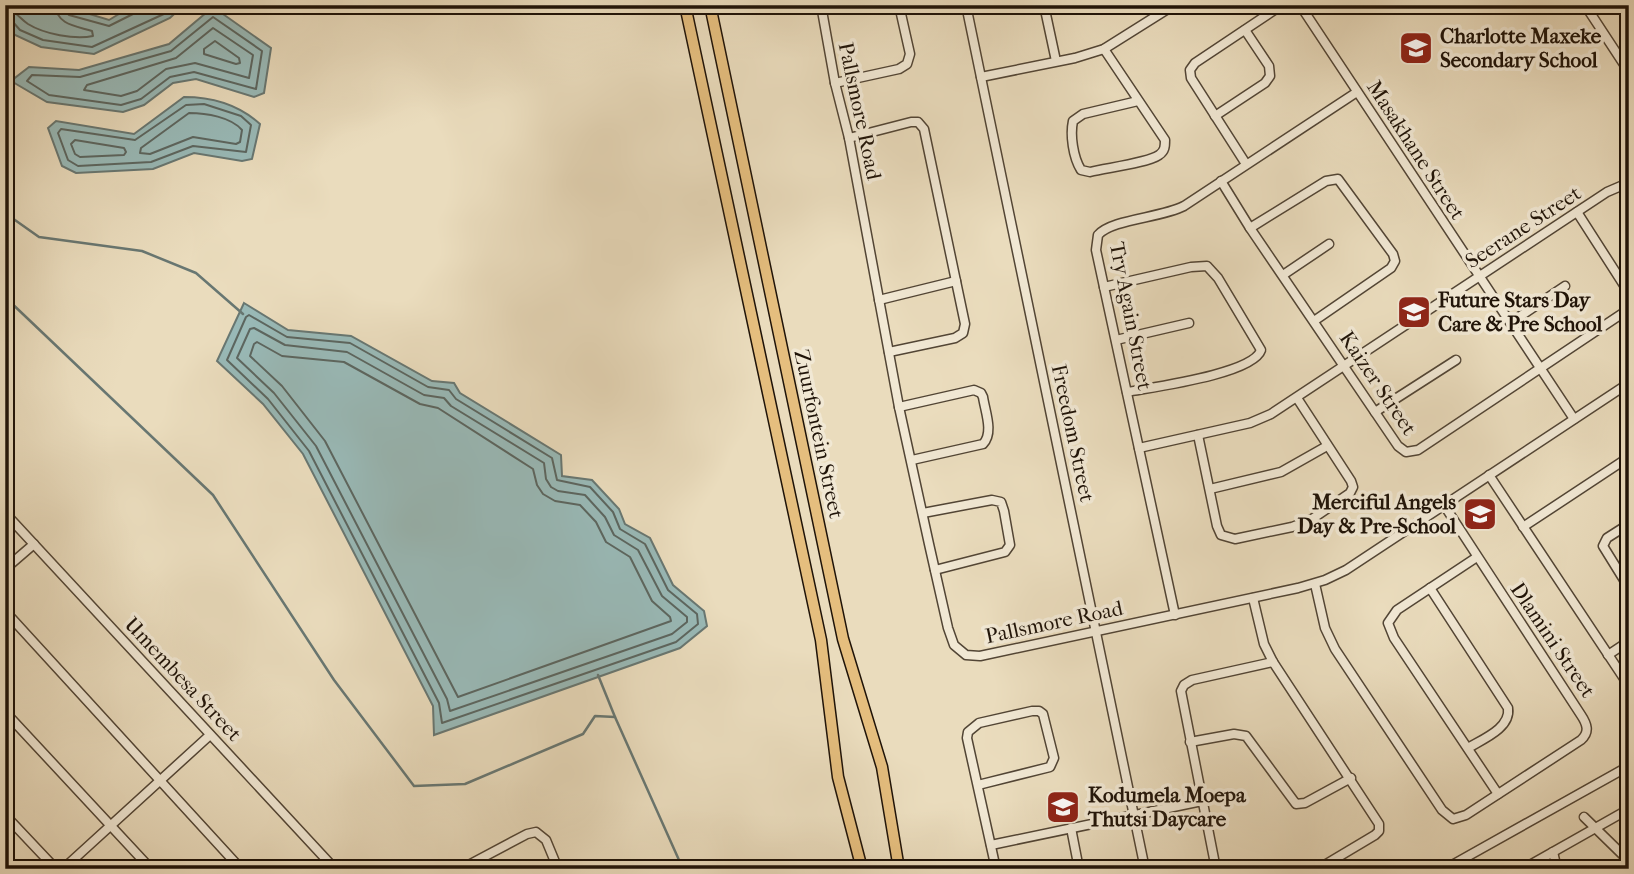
<svg xmlns="http://www.w3.org/2000/svg" width="1634" height="874" font-family="'IM FELL French Canon',serif">
  <style>
    .water { fill: #99bab8; stroke: #687772; stroke-width: 2 }
    .lines { fill: none; stroke-linecap: round; stroke-linejoin: round }
    .shore { stroke: #5c6660; stroke-width: 2 }
    .stream { stroke: #687772; stroke-width: 2.5 }
    .minor-casing { stroke: #524535; stroke-width: 11 }
    .major-casing { stroke: #1f1308; stroke-width: 13 }
    .minor { stroke: #f1e8d4; stroke-width: 8 }
    .major { stroke: #e5be7e; stroke-width: 10 }
    .labels { text-anchor: middle; dominant-baseline: central; stroke-width: 7; stroke-linejoin: round; paint-order: stroke }
    .poi-label { font-size: 21px; font-weight: bold; fill: #1f1308; stroke: #f1e8d4; text-anchor: start }
    .street-label { font-size: 21px; fill: #1f1308; stroke: #f1e8d4 }
  </style>
  <rect width="100%" height="100%" fill="#eadcbd"/>
  <filter id="stains"><feTurbulence type="fractalNoise" baseFrequency=".00286" numOctaves="4"/><feColorMatrix values="0 0 0 0 .2 0 0 0 0 .09 0 0 0 0 .02 0 0 0 .5 -.17"/></filter>
  <radialGradient id="worn" r=".72"><stop offset=".6" stop-color="#630" stop-opacity="0"/><stop offset="1" stop-color="#630" stop-opacity=".3"/></radialGradient>
  <g class="water">
    <polygon points="5,5 60,5 109,20 134,5 184,5 170,18 94,54 41,47 15,35 5,22"/>
    <polygon points="213,7 271,48 264,93 254,97 196,79 173,83 144,105 123,112 47,102 11,81 29,67 79,70 169,44"/>
    <path d="M184,97C213,97 238,104 260,124L252,159L242,161L194,153L153,169L76,173L62,166L48,128L56,121L134,134Z"/>
    <polygon points="244,303 288,330 351,336 432,381 454,383 460,393 561,455 562,476 592,480 619,509 625,524 650,538 673,585 704,611 707,626 680,648 434,735 433,706 303,454 263,404 217,361"/>
  </g>
  <g class="lines">
    <g class="shore">
      <polyline points="64,5 65,11 69,15 109,26 133,14 136,5"/>
      <path d="M5,10C17,11 19,18 28,24C44,34 75,40 93,36L92,31C76,26 57,25 55,5"/>
      <polygon points="213,17 262,51 256,89 194,72 170,77 141,99 121,105 49,95 27,81 32,75 80,77 171,51"/>
      <polyline points="5,19 12,21 20,30 43,40 92,47 166,13 174,5"/>
      <polygon points="213,28 253,55 249,78 195,63 166,69 137,91 121,96 84,90 87,85 176,58"/>
      <polygon points="215,41 239,58 240,63 236,64 204,54 204,49"/>
      <polygon points="204,104 241,116 251,125 246,152 193,146 151,162 78,166 68,160 58,133 61,129 135,140 186,105"/>
      <path d="M189,113C206,113 231,117 242,130L240,142L236,144L193,137L150,154L140,153L141,148Z"/>
      <polygon points="75,140 124,148 126,152 124,155 80,157 75,154 71,144"/>
      <polygon points="249,315 287,337 350,343 428,387 449,390 456,399 552,458 557,480 590,487 613,512 620,529 645,544 668,590 697,614 698,624 676,642 442,723 439,703 309,451 268,399 227,360 246,317"/>
      <polygon points="254,328 285,345 347,352 424,395 444,398 451,406 544,463 546,479 551,487 558,491 585,495 605,517 614,535 638,550 662,596 687,617 687,622 672,634 450,711 447,699 316,446 274,393 237,358 250,329"/>
      <polygon points="257,342 282,356 344,362 420,404 438,408 533,469 537,485 543,494 555,501 580,505 596,522 606,542 630,557 652,601 670,617 671,621 458,697 325,441 282,386 250,356 254,344"/>
    </g>
    <g class="stream">
      <polyline points="5,213 39,237 142,251 196,273 243,314"/>
      <polyline points="5,297 213,495 334,680 414,786 465,784 583,734 595,716 615,717 683,869"/>
      <polyline points="598,675 615,717"/>
    </g>
    <g class="minor-casing">
      <g id="minor">
        <polyline points="821,5 835,83 849,138 899,407 929,544 948,628 954,645 966,655 980,656 1298,588 1325,580 1346,570 1629,383"/>
        <polyline points="966,5 1145,869"/>
        <polyline points="1044,5 1056,61"/>
        <polyline points="1300,5 1574,419"/>
        <polyline points="1585,5 1629,72"/>
        <path d="M1104,49L1165,140C1165,146 1165,151 1159,155C1148,163 1105,168 1090,172L1081,170C1073,157 1070,135 1073,121L1083,114L1138,101"/>
        <polyline points="981,77 1075,58 1104,49 1174,5"/>
        <polyline points="835,83 899,69 907,64 910,54 899,5"/>
        <polyline points="1215,116 1265,83 1270,76 1269,66 1245,30"/>
        <polyline points="849,138 911,122 918,122 924,129 965,324 963,333 955,338 889,352"/>
        <polyline points="1246,164 1191,78 1190,70 1195,63 1282,5"/>
        <polyline points="1221,181 1250,228 1398,446 1406,452 1418,450 1629,309"/>
        <polyline points="1577,212 1629,293"/>
        <polyline points="1250,228 1326,181 1338,179 1393,254 1395,261 1391,268 1314,321"/>
        <polyline points="1283,275 1329,244"/>
        <path d="M1104,287L1191,267L1207,266L1218,278L1261,350C1253,374 1153,387 1127,392"/>
        <polyline points="879,300 956,281"/>
        <polyline points="1510,323 1565,286"/>
        <polyline points="1116,340 1189,323"/>
        <path d="M899,407L974,390L981,393L983,397C985,411 994,433 983,444L912,460"/>
        <polyline points="1375,412 1456,360"/>
        <polyline points="1198,435 1217,526 1221,535 1235,539 1292,527 1312,519 1350,493 1353,487 1351,481 1297,398"/>
        <polyline points="1139,448 1250,423 1271,414 1607,192 1621,186 1629,189"/>
        <polyline points="1489,475 1629,686"/>
        <polyline points="1210,489 1281,472 1327,446"/>
        <polyline points="5,513 335,869"/>
        <polyline points="923,513 992,500 1001,502 1004,511 1010,545 1005,552 935,570"/>
        <polyline points="1629,524 1607,538 1603,546 1629,588"/>
        <polyline points="1523,527 1629,457"/>
        <polyline points="1477,557 1397,610 1388,623 1394,638 1498,794"/>
        <polyline points="5,569 34,544"/>
        <path d="M1315,584L1325,628L1335,649L1442,810L1453,819L1466,815L1581,740C1590,732 1587,724 1581,715L1444,505"/>
        <path d="M1430,588L1508,708C1511,728 1483,739 1468,748"/>
        <polyline points="1253,598 1264,644 1273,662 1379,824 1379,831 1375,835 1318,869"/>
        <polyline points="5,611 241,869"/>
        <path d="M1175,615L1096,250L1098,235C1112,219 1161,218 1184,206L1357,92"/>
        <polyline points="1608,655 1629,641"/>
        <polyline points="5,712 151,869"/>
        <polyline points="1190,742 1234,734 1246,736 1296,804 1305,803 1351,778"/>
        <polyline points="978,785 1050,767 1054,758 1043,714 1039,711 1032,711 979,723 968,732 967,738 996,869"/>
        <polyline points="5,815 56,869"/>
        <polyline points="1584,817 1629,861"/>
        <polyline points="1071,828 1079,869"/>
        <polyline points="991,845 1202,801"/>
        <polyline points="1553,852 1557,869"/>
        <polyline points="63,869 210,735"/>
        <polyline points="461,869 527,834 536,832 546,840 558,869"/>
        <polyline points="1216,869 1181,691 1184,685 1192,680 1273,662"/>
        <polyline points="1445,869 1629,766"/>
        <polyline points="1523,869 1629,809"/>
      </g>
    </g>
    <g class="major-casing">
      <g id="major">
        <polyline points="685,5 821,640 838,777 862,869"/>
        <polyline points="710,5 843,639 882,767 899,869"/>
      </g>
    </g>
    <use href="#minor" class="minor"/>
    <use href="#major" class="major"/>
  </g>
  <defs>
    <g id="school-square" transform="scale(1.75)"><rect x="-9" y="-9" width="18" height="18" rx="4" fill="#8f2418" stroke="#f1e8d4"/><path d="M0-5L7-2L0 1L-7-2ZM-4 1L0 2.5L4 1V4Q0 6-4 4Z" fill="#fff"/></g>
  </defs>
  <g fill-rule="evenodd">
    <use href="#school-square" x="1416" y="48"/>
    <use href="#school-square" x="1414" y="312"/>
    <use href="#school-square" x="1480" y="514"/>
    <use href="#school-square" x="1063" y="807"/>
  </g>
  <g class="labels">
    <g class="poi-label">
      <text x="1440" y="36">Charlotte Maxeke<tspan x="1440" dy="24">Secondary School</tspan></text>
      <text x="1438" y="300">Future Stars Day<tspan x="1438" dy="24">Care &amp; Pre School</tspan></text>
      <text x="1456" y="502" text-anchor="end">Merciful Angels<tspan x="1456" dy="24">Day &amp; Pre-School</tspan></text>
      <text x="1088" y="795">Kodumela Moepa<tspan x="1088" dy="24">Thutsi Daycare</tspan></text>
    </g>
    <g class="street-label">
      <text transform="translate(860 111) rotate(78)">Pallsmore Road</text>
      <text transform="translate(1416 150) rotate(57)">Masakhane Street</text>
      <text transform="translate(1523 227) rotate(-33)">Seerane Street</text>
      <text transform="translate(1131 316) rotate(79)">Try Again Street</text>
      <text transform="translate(1378 383) rotate(56)">Kaizer Street</text>
      <text transform="translate(1073 433) rotate(78)">Freedom Street</text>
      <text transform="translate(819 434) rotate(78)">Zuurfontein Street</text>
      <text transform="translate(1054 622) rotate(-12)">Pallsmore Road</text>
      <text transform="translate(1553 640) rotate(56)">Dlamini Street</text>
      <text transform="translate(183 679) rotate(47)">Umembesa Street</text>
    </g>
  </g>
  <rect width="1634" height="874" fill="none" stroke="#eadcbd" stroke-width="28"/>
  <rect x="7" y="7" width="1620" height="860" fill="none" stroke="#1f1308" stroke-width="3.5"/>
  <rect x="14" y="14" width="1606" height="846" fill="none" stroke="#1f1308" stroke-width="2"/>
  <rect width="100%" height="100%" filter="url(#stains)"/>
  <rect width="100%" height="100%" fill="url(#worn)"/>
</svg>
